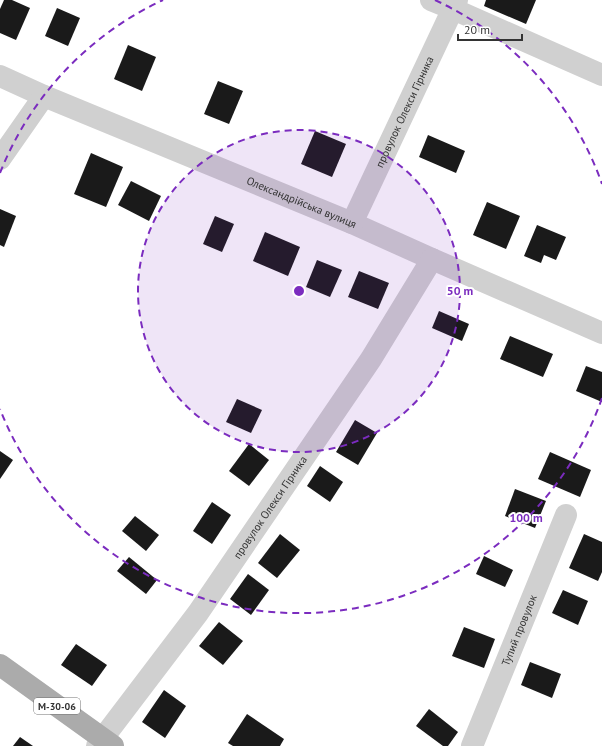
<svg xmlns="http://www.w3.org/2000/svg" width="602" height="746" font-family="'PT Sans',sans-serif">
  <style>
    .building { fill: #1a1a1a }
    .lines { fill: none; stroke-linecap: round; stroke-linejoin: round }
    .minor { stroke: #d0d0d0; stroke-width: 22 }
    .major { stroke: #ababab; stroke-width: 22 }
    .ring { fill: none; stroke: #7b2cbf; stroke-width: 2; stroke-dasharray: 7 5 }
    .labels { text-anchor: middle; dominant-baseline: central; stroke-width: 4; stroke-linejoin: round; paint-order: stroke }
    .shield { fill: #fff; stroke: #707070; stroke-width: 1 }
    .shield-label { font-size: 10px; font-weight: bold; fill: #333 }
    .street-label { font-size: 11px; fill: #333; stroke: #fff }
    .centre { fill: #7b2cbf; stroke: #fff; stroke-width: 2 }
    .ring-label { font-size: 12px; text-anchor: middle; font-weight: bold; fill: #7b2cbf; stroke: #fff; stroke-width: 4; stroke-linejoin: round; paint-order: stroke }
  </style>
  <rect width="100%" height="100%" fill="#fff"/>
  <g class="building">
    <polygon points="4,0 12,0 30,8 16,40 0,33 0,9"/>
    <polygon points="486,0 536,0 526,24 484,6"/>
    <polygon points="57,8 80,18 68,46 45,36"/>
    <polygon points="128,45 156,57 142,91 114,79"/>
    <polygon points="218,81 243,91 229,124 204,114"/>
    <polygon points="315,131 346,144 332,177 301,164"/>
    <polygon points="428,135 465,151 456,173 419,157"/>
    <polygon points="91,153 123,167 106,207 74,194"/>
    <polygon points="131,181 161,196 149,221 118,205"/>
    <polygon points="487,202 520,216 506,249 473,235"/>
    <polygon points="0,209 16,216 4,247 0,245"/>
    <polygon points="215,216 234,224 222,252 203,244"/>
    <polygon points="537,225 566,237 556,260 544,255 541,263 524,256"/>
    <polygon points="265,232 300,247 288,276 253,261"/>
    <polygon points="317,260 342,270 330,297 306,287"/>
    <polygon points="359,271 389,283 378,309 348,297"/>
    <polygon points="439,311 469,324 462,341 432,328"/>
    <polygon points="510,336 553,354 543,377 500,359"/>
    <polygon points="586,366 602,372 602,402 576,391"/>
    <polygon points="237,399 262,410 251,433 226,422"/>
    <polygon points="355,420 377,433 358,465 336,452"/>
    <polygon points="249,444 269,460 249,486 229,471"/>
    <polygon points="0,451 13,460 0,479"/>
    <polygon points="550,452 591,470 580,497 538,479"/>
    <polygon points="320,466 343,482 330,502 307,486"/>
    <polygon points="515,489 546,501 535,528 505,516"/>
    <polygon points="212,502 231,515 212,544 193,531"/>
    <polygon points="135,516 159,535 146,551 122,531"/>
    <polygon points="280,534 300,550 277,578 258,563"/>
    <polygon points="584,534 602,542 602,572 598,581 569,568"/>
    <polygon points="484,556 513,570 505,587 476,574"/>
    <polygon points="129,557 157,580 146,594 117,571"/>
    <polygon points="248,574 269,590 251,615 230,599"/>
    <polygon points="563,590 588,601 578,625 552,613"/>
    <polygon points="219,622 243,641 223,665 199,646"/>
    <polygon points="464,627 495,639 484,668 452,656"/>
    <polygon points="76,644 107,665 92,686 61,665"/>
    <polygon points="530,662 561,674 552,698 521,685"/>
    <polygon points="164,690 186,706 165,738 142,722"/>
    <polygon points="429,709 458,732 448,746 443,746 416,726"/>
    <polygon points="247,714 284,739 280,746 233,746 228,743"/>
    <polygon points="20,737 33,746 13,746"/>
  </g>
  <g class="lines">
    <g class="minor">
      <polyline points="431,0 453,9 602,75"/>
      <path id="s1" d="M0,76L44,96L352,223L432,259L602,333"/>
      <polyline points="0,159 44,96"/>
      <path id="s2" d="M352,223L457,0"/>
      <path id="s3" d="M97,746L198,613L371,359L432,259"/>
      <path id="s4" d="M472,746L566,515"/>
    </g>
    <polyline class="major" points="0,665 113,746"/>
  </g>
  <circle cx="299" cy="291" r="161" fill="#7b2cbf" fill-opacity=".12"/>
  <g class="ring">
    <circle cx="299" cy="291" r="161"/>
    <path d="M602 398A321 321 0 0 1 0 409M0 173A321 321 0 0 1 163 0M435 0A321 321 0 0 1 602 184"/>
  </g>
  <g class="labels">
    <rect class="shield" x="34" y="698" width="46" height="16" rx="3"/>
    <g class="shield-label">
      <text x="57" y="706">М-30-06</text>
    </g>
    <g class="street-label">
      <text stroke="none"><textPath href="#s2" startOffset="123">провулок Олекси Гірника</textPath></text>
      <text stroke="none"><textPath href="#s1" startOffset="327">Олександрійська вулиця</textPath></text>
      <text stroke="none"><textPath href="#s3" startOffset="295">провулок Олекси Гірника</textPath></text>
      <text stroke="none"><textPath href="#s4" startOffset="125">Тупий провулок</textPath></text>
    </g>
  </g>
  <circle cx="299" cy="291" r="6" class="centre"/>
  <g class="ring-label">
    <text x="460" y="295">50 m</text>
    <text x="526" y="522">100 m</text>
  </g>
  <path d="M458 34v6h64v-6" fill="none" stroke="#333333" stroke-width="2"/>
  <text x="464" y="34" font-size="12" fill="#333333" stroke="#ffffff" stroke-width="3" paint-order="stroke">20 m</text>
</svg>
